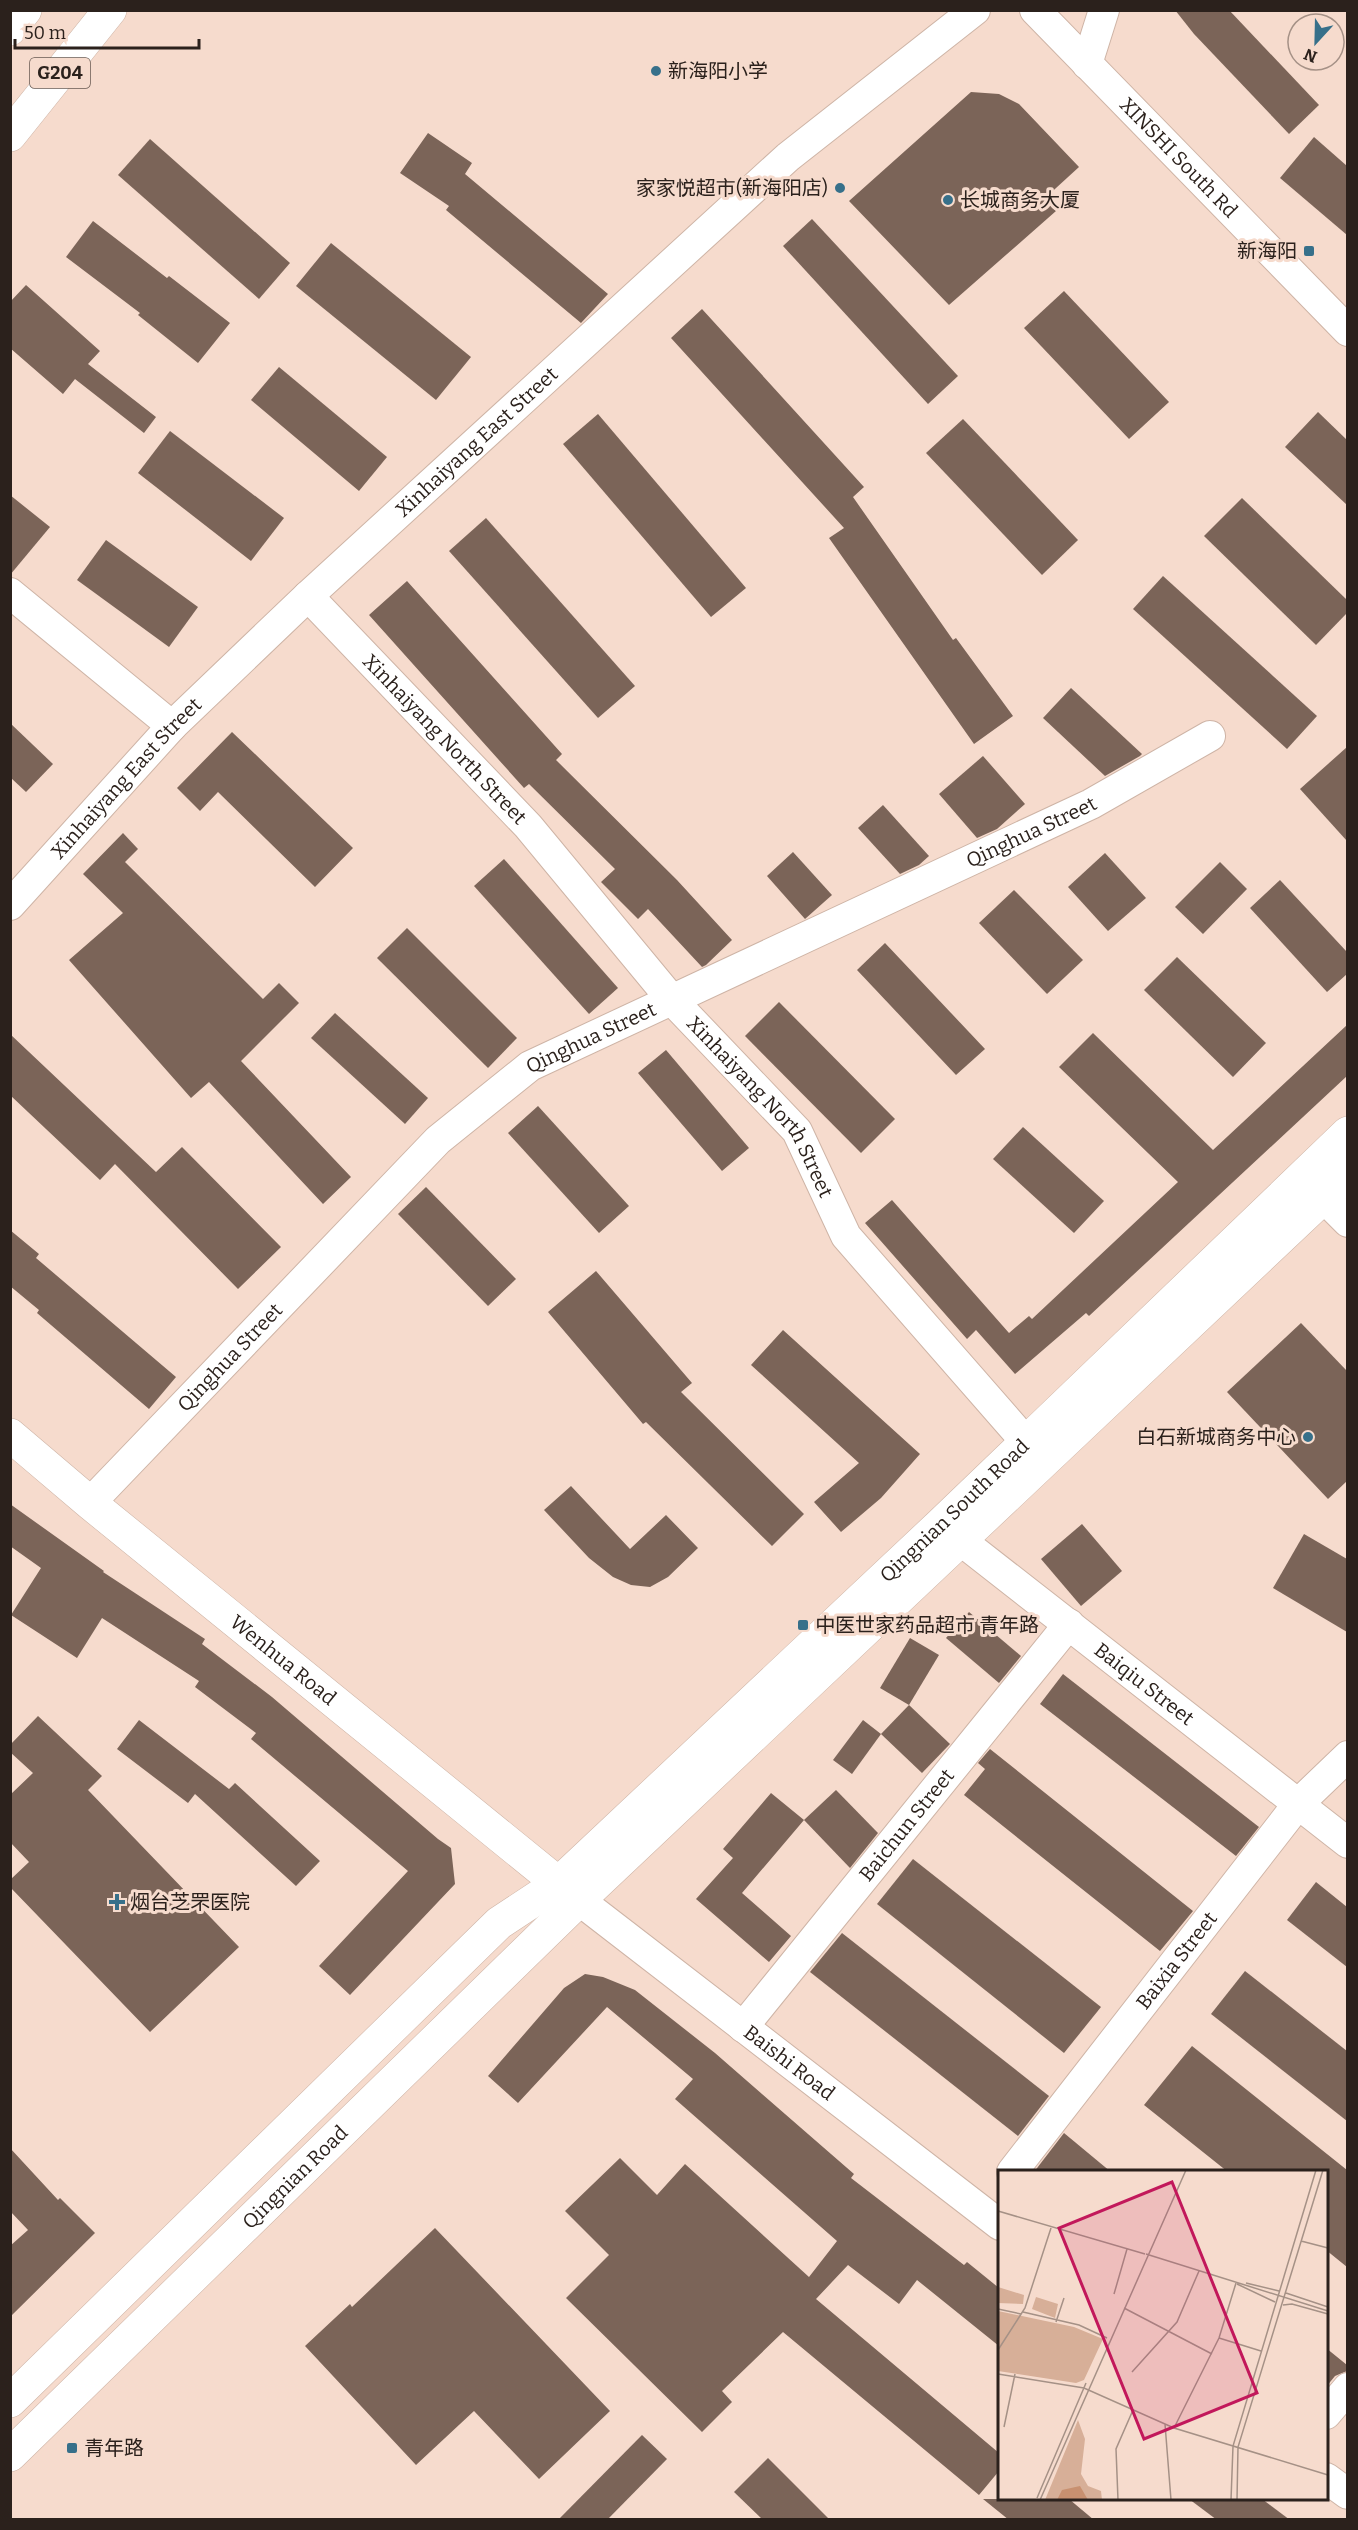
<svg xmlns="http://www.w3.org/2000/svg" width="1358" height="2530" font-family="Bitter,'Noto Sans SC',serif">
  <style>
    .building { fill: #7b6458 }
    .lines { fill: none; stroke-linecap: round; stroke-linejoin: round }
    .minor-casing { stroke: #ceb4a6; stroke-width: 32 }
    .major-casing { stroke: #ceb4a6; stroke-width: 34 }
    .highway-casing { stroke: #ceb4a6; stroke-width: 34 }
    .minor { stroke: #fff; stroke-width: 30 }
    .major { stroke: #fff; stroke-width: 33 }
    .highway { stroke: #fff; stroke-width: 33 }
    .poi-dot { fill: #37708a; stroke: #f6dbcd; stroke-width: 2 }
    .labels { text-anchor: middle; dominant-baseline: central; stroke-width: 6; stroke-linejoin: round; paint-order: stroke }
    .shield { fill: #f6dbcd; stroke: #685951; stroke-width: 1.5 }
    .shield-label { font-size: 18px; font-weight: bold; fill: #2b211c }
    .poi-label { font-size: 20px; fill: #2b211c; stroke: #f6dbcd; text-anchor: start }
    .street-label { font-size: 20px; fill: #2b211c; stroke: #f6dbcd }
    .inset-road { fill: none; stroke: #a59186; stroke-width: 1.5 }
    .view { fill: #c2185b; fill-opacity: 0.15; stroke: #c2185b; stroke-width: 3 }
    .inset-edge { fill: none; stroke: #2b211c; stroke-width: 3 }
  </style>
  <rect width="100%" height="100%" fill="#f6dbcd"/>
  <g class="building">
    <polygon points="1175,10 1229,10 1319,105 1289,134 1194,34"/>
    <polygon points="971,92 999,94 1019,104 1079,167 1044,199 1056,211 949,305 849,201"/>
    <polygon points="428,133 472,163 465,174 608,294 581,323 446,210 449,206 400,173"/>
    <polygon points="1314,137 1347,166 1347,235 1280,178"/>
    <polygon points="150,139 290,263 259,299 118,175"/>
    <polygon points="812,219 958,376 928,404 783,246"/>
    <polygon points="93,221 167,278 169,276 230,323 198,363 138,315 140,313 66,257"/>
    <polygon points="331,243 471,357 436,400 296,286"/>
    <polygon points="26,285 100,351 88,364 156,417 144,433 75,379 63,394 10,348 10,302"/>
    <polygon points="1064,291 1169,402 1129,439 1024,328"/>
    <polygon points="702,309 864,487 853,497 953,640 956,638 1013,716 974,744 829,538 844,528 671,338"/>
    <polygon points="279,367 387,457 359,491 251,400"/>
    <polygon points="1318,412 1347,440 1347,505 1285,447"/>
    <polygon points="598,414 746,588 711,617 563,444"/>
    <polygon points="963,419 1078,540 1042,575 926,453"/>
    <polygon points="170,431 284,518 251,561 138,473"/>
    <polygon points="10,495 50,527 10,575"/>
    <polygon points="1242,498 1347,600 1347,613 1316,645 1204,536"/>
    <polygon points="486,518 635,686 598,718 449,551"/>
    <polygon points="106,540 198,607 169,647 77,580"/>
    <polygon points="1163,576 1317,716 1287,749 1133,609"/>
    <polygon points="407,581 562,754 556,760 677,880 732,940 706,965 702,967 648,909 638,919 601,882 615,869 529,784 524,788 369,615"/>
    <polygon points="1071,688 1142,754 1140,756 1105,776 1043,718"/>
    <polygon points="10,723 53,764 26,792 10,777"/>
    <polygon points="232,732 353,848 315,887 218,792 200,811 177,788"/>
    <polygon points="1347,747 1347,841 1300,789"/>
    <polygon points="983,756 1025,804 997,829 977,838 939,794"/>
    <polygon points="883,805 929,856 919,865 900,874 858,828"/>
    <polygon points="123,833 138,849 125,862 263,999 279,983 299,1003 241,1061 351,1177 323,1204 209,1082 191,1098 69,960 123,913 83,874"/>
    <polygon points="793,852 832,895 805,919 767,876"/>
    <polygon points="1105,853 1146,898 1108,931 1068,887"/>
    <polygon points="504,859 618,988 589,1014 474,886"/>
    <polygon points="1220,862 1247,889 1203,934 1175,907"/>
    <polygon points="1280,880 1347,952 1347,974 1327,992 1250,908"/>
    <polygon points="1014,890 1083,960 1047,994 979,923"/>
    <polygon points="407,928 517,1038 488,1068 377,958"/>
    <polygon points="885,943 985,1049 956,1075 857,970"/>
    <polygon points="1177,957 1266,1043 1233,1077 1144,990"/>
    <polygon points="779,1002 895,1119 861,1153 745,1036"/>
    <polygon points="335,1013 428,1098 405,1124 311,1038"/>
    <polygon points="1347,1025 1347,1076 1089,1316 1086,1313 1015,1374 976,1330 967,1339 865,1223 892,1200 1009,1333 1029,1316 1032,1319 1178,1182 1059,1067 1093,1033 1213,1150"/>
    <polygon points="10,1034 156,1172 182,1147 281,1247 238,1289 115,1164 100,1180 10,1095"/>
    <polygon points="666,1050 749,1148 722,1171 638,1073"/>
    <polygon points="538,1106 629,1206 599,1233 508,1133"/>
    <polygon points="1023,1127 1104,1201 1074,1233 993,1159"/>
    <polygon points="426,1187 516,1279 488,1306 398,1214"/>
    <polygon points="10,1230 39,1254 36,1258 176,1377 149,1409 37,1313 39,1310 10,1286"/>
    <polygon points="596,1271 692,1383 681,1392 804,1514 772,1546 646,1422 643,1424 548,1312"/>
    <polygon points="1301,1323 1347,1371 1347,1481 1328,1499 1227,1392"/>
    <polygon points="783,1330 920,1454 881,1498 841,1532 814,1502 859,1463 751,1365"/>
    <polygon points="571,1486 630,1549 666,1515 698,1548 668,1577 650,1587 631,1585 613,1577 589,1558 544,1510"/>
    <polygon points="10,1504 104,1571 103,1572 205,1639 202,1644 272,1697 438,1839 451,1848 455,1884 350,1995 319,1966 408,1871 251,1739 256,1733 195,1687 199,1681 102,1618 77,1658 11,1615 41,1568 10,1546"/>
    <polygon points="1082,1524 1122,1571 1081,1606 1041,1559"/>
    <polygon points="1304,1534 1347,1559 1347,1632 1273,1588"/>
    <polygon points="969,1612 1021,1656 999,1683 946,1638"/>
    <polygon points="910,1638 939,1655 909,1705 880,1688"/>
    <polygon points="1063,1674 1259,1827 1236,1856 1040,1704"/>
    <polygon points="909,1705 950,1744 922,1773 881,1734"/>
    <polygon points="38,1716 102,1776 88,1790 239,1947 150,2032 10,1887 10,1880 29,1862 10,1842 10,1795 33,1773 10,1752 10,1745"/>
    <polygon points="139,1720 229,1789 235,1783 320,1861 296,1886 195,1794 188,1803 117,1749"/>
    <polygon points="863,1720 881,1734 852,1774 833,1760"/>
    <polygon points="990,1749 1193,1911 1160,1951 964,1795 985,1769 978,1763"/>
    <polygon points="836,1790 878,1833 850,1868 804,1820"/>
    <polygon points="771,1793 804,1820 742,1893 791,1936 769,1962 696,1899 733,1858 723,1849"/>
    <polygon points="913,1859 1101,2007 1064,2053 877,1904"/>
    <polygon points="1316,1882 1347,1907 1347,1967 1287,1920"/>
    <polygon points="842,1933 1049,2096 1018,2136 810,1972"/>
    <polygon points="1245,1971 1347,2051 1347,2121 1211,2014"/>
    <polygon points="585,1974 603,1977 635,1990 715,2053 854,2174 851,2178 964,2265 967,2262 999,2288 999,2346 917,2280 899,2304 848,2265 816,2299 999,2453 999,2471 979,2495 783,2332 722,2391 732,2402 702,2432 566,2298 609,2255 565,2211 620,2158 657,2195 685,2164 809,2277 837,2241 675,2099 693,2079 607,2007 518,2103 488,2076 564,1988"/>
    <polygon points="1192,2046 1347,2170 1347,2267 1326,2250 1326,2172 1228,2172 1144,2105"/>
    <polygon points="1064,2133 1111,2172 1034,2172"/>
    <polygon points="10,2148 58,2200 60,2198 95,2233 10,2317 10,2246 28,2230 10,2211"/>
    <polygon points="435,2228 610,2411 539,2479 474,2411 416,2465 305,2346 350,2304 352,2307"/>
    <polygon points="1326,2348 1347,2365 1347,2371 1335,2376 1326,2387"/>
    <polygon points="642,2435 667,2459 607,2520 558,2520"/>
    <polygon points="768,2458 830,2520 763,2520 734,2492"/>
    <polygon points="983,2499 1069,2499 1094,2520 1009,2520"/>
    <polygon points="1189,2499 1262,2499 1290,2520 1217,2520"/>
  </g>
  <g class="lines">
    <g class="minor-casing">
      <g id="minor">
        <path id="s1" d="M1035,10L1348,331"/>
        <polyline points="1087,64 1104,10"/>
        <polyline points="10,593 172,726"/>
        <path id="s2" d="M308,596L528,826L672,1000L797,1131L846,1236L1026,1442"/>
        <path id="s3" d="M10,905L172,726L308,596L788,157L975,10"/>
        <polyline points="1323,1197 1348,1222"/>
        <path id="s4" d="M90,1503L438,1140L530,1066L1091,804L1210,736"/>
        <path id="s5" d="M941,1525L1348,1843"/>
        <path id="s6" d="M579,1900L1000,2225"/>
        <path id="s7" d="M743,2027L1069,1624"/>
        <path id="s8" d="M1012,2172L1298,1804L1348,1756"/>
        <polyline points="1326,2414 1348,2388"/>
        <polyline points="1326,2478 1348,2494"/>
      </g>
    </g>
    <g class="major-casing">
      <g id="major">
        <path id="s9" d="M10,1435L90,1503L575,1897"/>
        <path id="s10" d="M10,2401L499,1923L558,1884L941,1524L1348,1133"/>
        <path id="s11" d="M10,2455L579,1900L1348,1174"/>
      </g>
    </g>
    <g class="highway-casing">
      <g id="highway">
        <polyline points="10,29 25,10"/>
        <polyline points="10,135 110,10"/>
      </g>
    </g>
    <use href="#minor" class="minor"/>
    <use href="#major" class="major"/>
    <use href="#highway" class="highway"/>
  </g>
  <g class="poi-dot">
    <circle cx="656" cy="71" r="6"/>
    <circle cx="840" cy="188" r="6"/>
    <circle cx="948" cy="200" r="6"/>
    <rect x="1303" y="245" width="12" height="12" rx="3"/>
    <circle cx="1308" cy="1437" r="6"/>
    <rect x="797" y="1619" width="12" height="12" rx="3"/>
    <path d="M114 1893h6v6h6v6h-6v6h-6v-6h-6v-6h6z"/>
    <rect x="66" y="2442" width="12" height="12" rx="3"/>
  </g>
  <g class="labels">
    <rect class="shield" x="30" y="58" width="60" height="30" rx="4.5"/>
    <g class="shield-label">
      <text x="60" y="73">G204</text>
    </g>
    <g class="poi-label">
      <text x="668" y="71">新海阳小学</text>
      <text x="828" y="188" text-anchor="end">家家悦超市(新海阳店)</text>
      <text x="960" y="200">长城商务大厦</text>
      <text x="1297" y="251" text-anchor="end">新海阳</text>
      <text x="1296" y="1437" text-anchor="end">白石新城商务中心</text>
      <text x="815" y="1625">中医世家药品超市 青年路</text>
      <text x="130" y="1902">烟台芝罘医院</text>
      <text x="84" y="2448">青年路</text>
    </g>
    <g class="street-label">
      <text stroke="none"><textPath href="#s1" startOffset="206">XINSHI South Rd</textPath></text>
      <text stroke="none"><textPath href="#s3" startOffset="658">Xinhaiyang East Street</textPath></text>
      <text stroke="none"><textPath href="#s2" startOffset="198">Xinhaiyang North Street</textPath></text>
      <text stroke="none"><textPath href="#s3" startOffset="172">Xinhaiyang East Street</textPath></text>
      <text stroke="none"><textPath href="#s4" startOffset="1174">Qinghua Street</textPath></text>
      <text stroke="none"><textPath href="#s4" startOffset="688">Qinghua Street</textPath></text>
      <text stroke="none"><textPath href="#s2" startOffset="684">Xinhaiyang North Street</textPath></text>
      <text stroke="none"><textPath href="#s4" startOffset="202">Qinghua Street</textPath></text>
      <text stroke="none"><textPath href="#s10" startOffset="1299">Qingnian South Road</textPath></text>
      <text stroke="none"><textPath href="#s9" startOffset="354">Wenhua Road</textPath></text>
      <text stroke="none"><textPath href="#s5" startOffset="258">Baiqiu Street</textPath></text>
      <text stroke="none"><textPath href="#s7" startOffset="260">Baichun Street</textPath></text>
      <text stroke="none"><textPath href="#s8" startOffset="268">Baixia Street</textPath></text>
      <text stroke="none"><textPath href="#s6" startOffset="266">Baishi Road</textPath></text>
      <text stroke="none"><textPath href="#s11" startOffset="398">Qingnian Road</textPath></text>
    </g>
  </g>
  <g transform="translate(998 2170)">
    <rect width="330" height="330" fill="#f6dbcd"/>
    <path d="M0,117L26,125L25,134L0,133ZM38,127L60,134L57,148L34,139ZM0,141L76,157L105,169L86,210L78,213L0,201ZM80,250L87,269L83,304L90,316L103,321L104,330H47Z" fill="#d7af98"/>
    <path d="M82,316L90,330H59L64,320Z" fill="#c89070"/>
    <path class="inset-road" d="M0,41L147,84M303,71L330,78M148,84L330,141M248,113L281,121M239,114L277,132M288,123L330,137M116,124L129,79M285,135L294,134L330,144M126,138L214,184M0,139L23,144M25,142L81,155L109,168M58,152L66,128M221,168L263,181M0,180L27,138L53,58M134,202L179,152L201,101M0,204L86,218L176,258L330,305M167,254L173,330M6,257L17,204M176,258L221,168L238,113M39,328L88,213M42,330L188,0M120,330L118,279L135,240M233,330L235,276L318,0M239,330L240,277L325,0"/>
    <path class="view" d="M174,12L259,223L146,269L61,58Z"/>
    <rect width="330" height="330" class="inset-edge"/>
  </g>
  <rect width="1358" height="2530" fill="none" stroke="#2b211c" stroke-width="24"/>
  <g transform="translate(1316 42) rotate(202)"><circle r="28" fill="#f6dbcd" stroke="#a59186" stroke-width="1.5"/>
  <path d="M0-4.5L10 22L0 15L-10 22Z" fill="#37708a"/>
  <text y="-9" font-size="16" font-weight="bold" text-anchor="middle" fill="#2b211c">N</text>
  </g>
  <path d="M15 39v9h184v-9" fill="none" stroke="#2b211c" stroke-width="3"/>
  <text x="24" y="39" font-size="18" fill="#2b211c" stroke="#f6dbcd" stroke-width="4.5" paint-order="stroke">50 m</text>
</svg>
